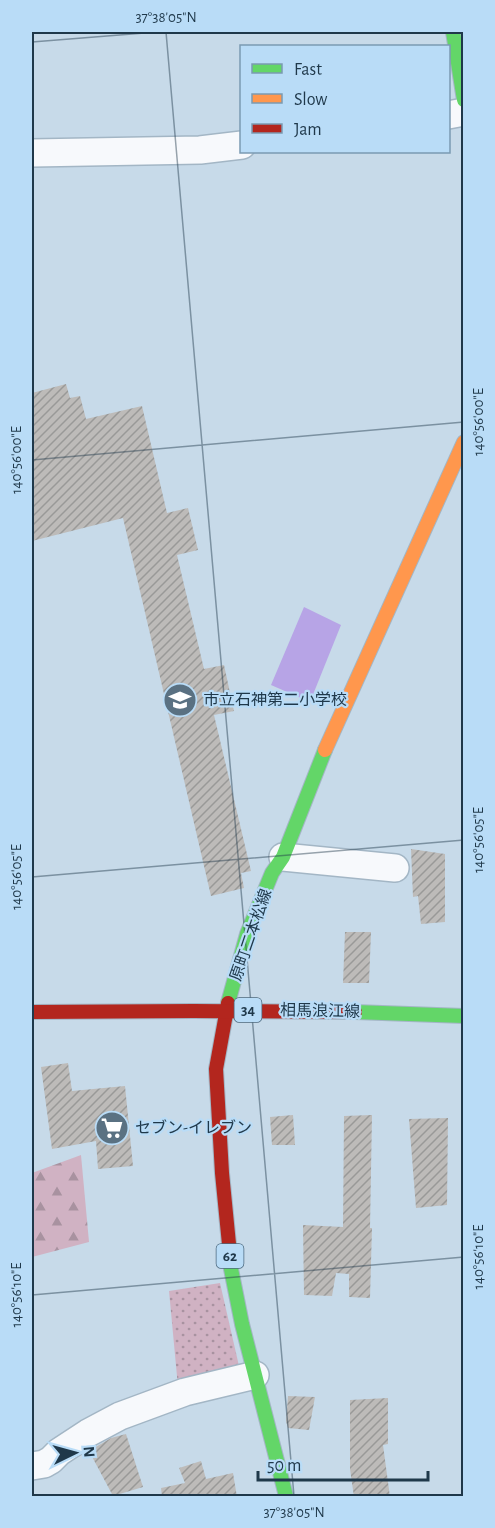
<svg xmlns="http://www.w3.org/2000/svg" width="495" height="1528" font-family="'Alegreya Sans','Noto Sans JP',sans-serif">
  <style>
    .grass { fill: url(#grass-dots) }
    .forest { fill: url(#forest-firs) }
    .water { fill: #b7a4e6 }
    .building { fill: url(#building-hatch) }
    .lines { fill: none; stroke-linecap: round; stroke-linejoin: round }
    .street-casing { stroke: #a3b6c5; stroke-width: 30 }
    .fast-casing { stroke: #a3b6c5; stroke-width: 16 }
    .slow-casing { stroke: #a3b6c5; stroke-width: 16 }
    .jam-casing { stroke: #a3b6c5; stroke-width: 16 }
    .street { stroke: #f7f9fc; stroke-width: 27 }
    .fast { stroke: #63d668; stroke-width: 14 }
    .slow { stroke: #ff974d; stroke-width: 14 }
    .jam { stroke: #b3261e; stroke-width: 14 }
    .ticks { fill: none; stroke: #1f384a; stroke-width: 1.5; stroke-opacity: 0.45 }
    .labels { text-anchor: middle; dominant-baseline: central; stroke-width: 4.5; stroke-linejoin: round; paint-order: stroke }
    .shield { fill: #b9dcf7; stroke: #4d697e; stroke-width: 1.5 }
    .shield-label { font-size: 15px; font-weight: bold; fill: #1f384a }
    .poi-label { font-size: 16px; fill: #1f384a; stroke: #b9dcf7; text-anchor: start }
    .street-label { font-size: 16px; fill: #1f384a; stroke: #b9dcf7 }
    .neatline { fill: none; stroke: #1f384a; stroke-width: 2 }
    .ticks-label { font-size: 15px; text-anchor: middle; fill: #1f384a }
  </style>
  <defs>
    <pattern id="grass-dots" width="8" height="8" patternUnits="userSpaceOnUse" patternTransform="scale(1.5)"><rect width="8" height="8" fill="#d0b2c3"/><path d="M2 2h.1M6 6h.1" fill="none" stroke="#a892a0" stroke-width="1.8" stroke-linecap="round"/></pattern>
    <pattern id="forest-firs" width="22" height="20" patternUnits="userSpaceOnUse" patternTransform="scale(1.5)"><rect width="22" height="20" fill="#d0b2c3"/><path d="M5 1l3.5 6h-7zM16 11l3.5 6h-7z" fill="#a892a0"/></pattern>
    <pattern id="building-hatch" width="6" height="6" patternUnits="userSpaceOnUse" patternTransform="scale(1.5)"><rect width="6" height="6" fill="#bdbbb9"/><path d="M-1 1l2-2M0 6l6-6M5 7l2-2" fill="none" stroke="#999998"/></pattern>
  </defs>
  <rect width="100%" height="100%" fill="#c7dae9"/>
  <polygon class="grass" points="220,1283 239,1366 178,1387 169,1291"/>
  <polygon class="forest" points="81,1155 89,1242 32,1257 32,1173"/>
  <polygon class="water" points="304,607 341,625 310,702 271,685"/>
  <g class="building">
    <polygon points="66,384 70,398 80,396 86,419 142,406 167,513 188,508 198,550 177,555 204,669 224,665 234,711 214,715 251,871 241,873 244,888 211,896 123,518 32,541 32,393"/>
    <polygon points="411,849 445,854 445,922 421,924 418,896 413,897"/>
    <polygon points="345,932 371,932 369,983 343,983"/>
    <polygon points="68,1063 72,1091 125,1086 133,1166 98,1169 96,1141 52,1149 41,1067"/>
    <polygon points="293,1115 295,1145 272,1145 270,1117"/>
    <polygon points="372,1115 370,1228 372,1228 370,1298 349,1297 349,1274 336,1273 332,1296 304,1295 303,1225 343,1227 344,1116"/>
    <polygon points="448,1118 447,1205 416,1208 409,1119"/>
    <polygon points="288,1396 315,1397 309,1430 288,1428 286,1421"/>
    <polygon points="388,1398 388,1444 383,1445 390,1497 354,1497 350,1469 350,1400"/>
    <polygon points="126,1434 143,1487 113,1496 89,1451 111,1438"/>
    <polygon points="201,1461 206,1479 233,1473 237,1497 162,1497 161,1488 185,1483 179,1468"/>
  </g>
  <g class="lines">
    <g class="street-casing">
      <g id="street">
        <polyline points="448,115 464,112"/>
        <polyline points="32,153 200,150 242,145"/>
        <polyline points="283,857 395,868"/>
        <polyline points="32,1466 44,1464 51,1460 59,1452 88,1433 120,1416 185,1392 255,1375"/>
      </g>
    </g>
    <g class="fast-casing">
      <g id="fast">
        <polyline points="453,32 464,100"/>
        <polyline points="228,1003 247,934 272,873 283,857 325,750"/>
        <polyline points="355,1012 464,1016"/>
        <polyline points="229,1244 231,1269 242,1324 286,1496"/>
      </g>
    </g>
    <g class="slow-casing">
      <polyline id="slow" points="325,750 464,442"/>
    </g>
    <g class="jam-casing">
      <g id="jam">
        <polyline points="228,1003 216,1069 222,1173 229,1244"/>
        <polyline points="32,1012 194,1011 355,1012"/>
      </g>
    </g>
    <use href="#street" class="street"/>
    <use href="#fast" class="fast"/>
    <use href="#slow" class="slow"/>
    <use href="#jam" class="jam"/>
  </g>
  <path class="ticks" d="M166,32L294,1496M32,42L157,32M32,460L464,422M32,877L464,840M32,1295L464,1257"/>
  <defs>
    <g id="school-disc" transform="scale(1.725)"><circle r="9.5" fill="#5a7182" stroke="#b9dcf7"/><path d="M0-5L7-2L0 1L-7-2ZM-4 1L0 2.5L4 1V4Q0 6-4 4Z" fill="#fff"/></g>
    <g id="supermarket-disc" transform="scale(1.725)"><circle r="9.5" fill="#5a7182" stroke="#b9dcf7"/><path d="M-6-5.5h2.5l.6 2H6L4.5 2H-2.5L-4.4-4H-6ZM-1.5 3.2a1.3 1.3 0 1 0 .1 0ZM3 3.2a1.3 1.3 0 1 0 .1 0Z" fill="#fff"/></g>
  </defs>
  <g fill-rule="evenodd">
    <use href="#school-disc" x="180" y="700"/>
    <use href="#supermarket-disc" x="112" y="1128"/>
  </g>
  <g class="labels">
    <g class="shield">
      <rect x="234.5" y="998" width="27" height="24" rx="4.5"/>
      <rect x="216.5" y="1244" width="27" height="24" rx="4.5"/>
    </g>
    <g class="shield-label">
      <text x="248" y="1010">34</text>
      <text x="230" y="1256">62</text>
    </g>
    <g class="poi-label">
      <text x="203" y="700">市立石神第二小学校</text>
      <text x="135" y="1128">セブン-イレブン</text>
    </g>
    <g class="street-label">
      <text transform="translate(251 935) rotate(-71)">原町二本松線</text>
      <text transform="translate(320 1011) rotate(1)">相馬浪江線</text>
    </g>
  </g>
  <rect width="495" height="1528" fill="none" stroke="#b9dcf7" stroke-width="66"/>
  <rect x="240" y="45" width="210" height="108" fill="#b9dcf7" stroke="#7b9ab2" stroke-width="1.5"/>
  <rect x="252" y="64" width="30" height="9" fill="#63d668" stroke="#7b9ab2" stroke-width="1.5"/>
  <text x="294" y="75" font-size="18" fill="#1f384a">Fast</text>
  <rect x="252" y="94" width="30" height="9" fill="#ff974d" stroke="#7b9ab2" stroke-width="1.5"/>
  <text x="294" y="105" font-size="18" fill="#1f384a">Slow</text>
  <rect x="252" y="124" width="30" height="9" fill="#b3261e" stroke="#7b9ab2" stroke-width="1.5"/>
  <text x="294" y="135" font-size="18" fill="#1f384a">Jam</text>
  <g transform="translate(75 1453) rotate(85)" stroke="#b9dcf7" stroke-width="4.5" paint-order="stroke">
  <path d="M0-4.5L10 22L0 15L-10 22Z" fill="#1f384a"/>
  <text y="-9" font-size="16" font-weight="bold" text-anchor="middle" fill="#1f384a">N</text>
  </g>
  <path d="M258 1471v9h170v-9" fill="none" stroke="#1f384a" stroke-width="3"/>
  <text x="267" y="1471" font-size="18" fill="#1f384a" stroke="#b9dcf7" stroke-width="4.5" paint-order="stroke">50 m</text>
  <rect x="33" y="33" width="429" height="1462" class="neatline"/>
  <g class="ticks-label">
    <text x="166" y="22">37°38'05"N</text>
    <text transform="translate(478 422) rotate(-90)" y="5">140°56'00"E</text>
    <text transform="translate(16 460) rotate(-90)" y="5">140°56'00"E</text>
    <text transform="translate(478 840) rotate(-90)" y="5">140°56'05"E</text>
    <text transform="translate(16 877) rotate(-90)" y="5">140°56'05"E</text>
    <text transform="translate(478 1257) rotate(-90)" y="5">140°56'10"E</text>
    <text transform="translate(16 1295) rotate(-90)" y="5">140°56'10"E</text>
    <text x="294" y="1517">37°38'05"N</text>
  </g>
</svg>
